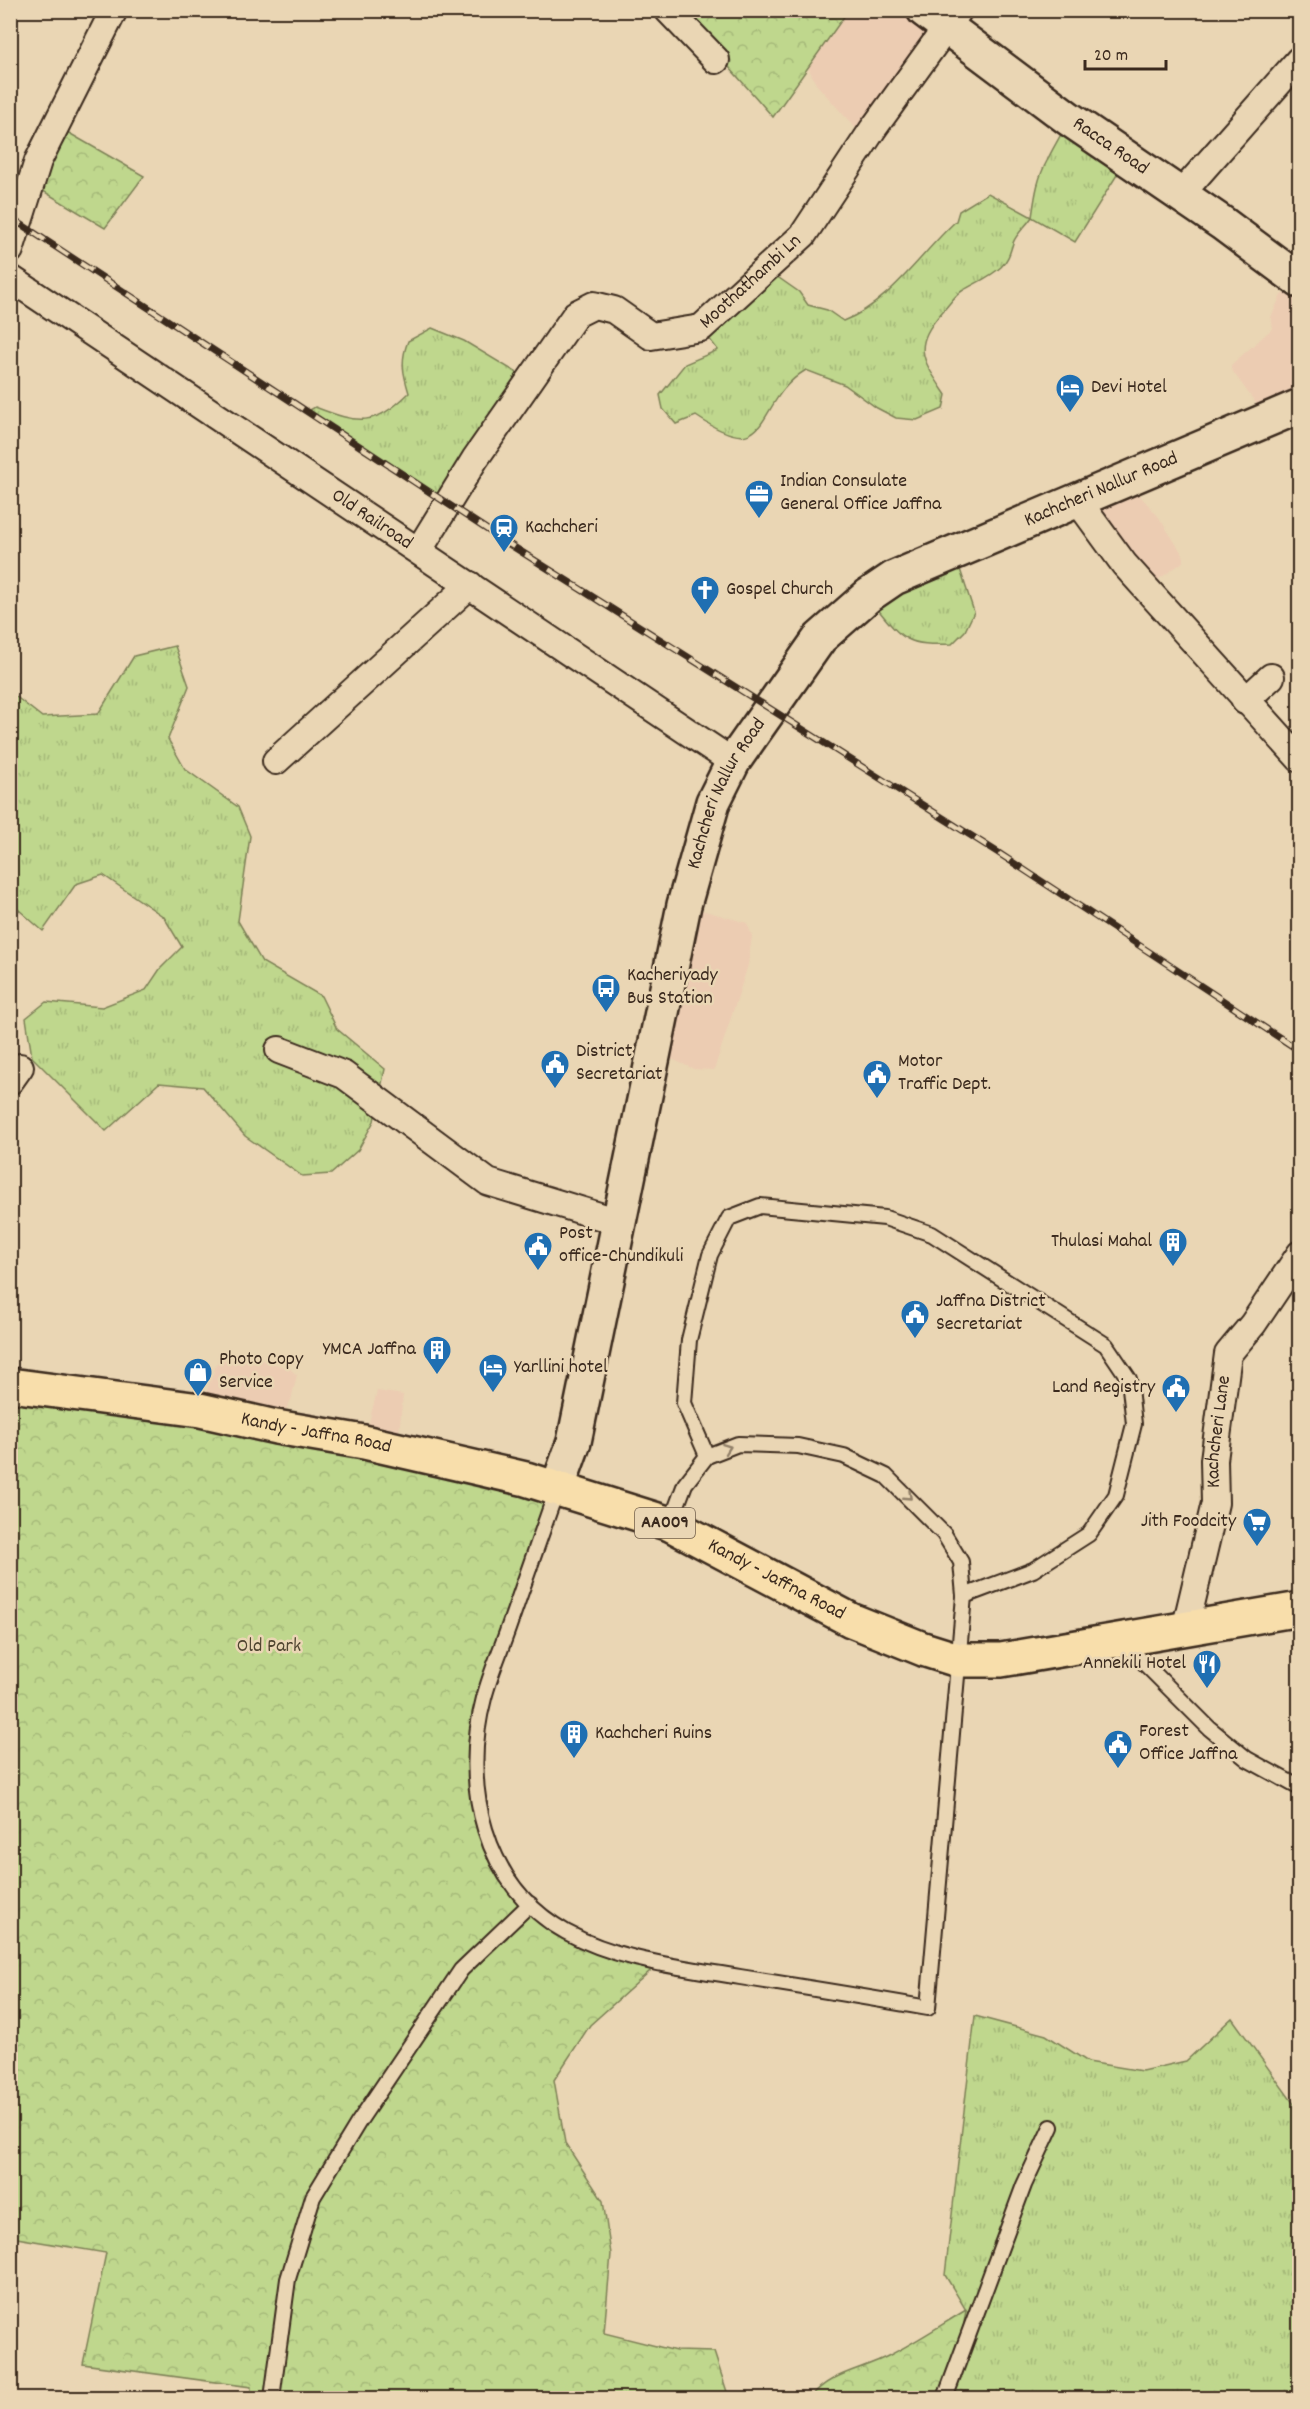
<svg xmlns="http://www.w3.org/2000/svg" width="1310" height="2409" font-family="Dekko,sans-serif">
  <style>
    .built { fill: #ecccb2 }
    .grass { fill: url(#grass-tufts); stroke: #7d8056; stroke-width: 1.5 }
    .park { fill: url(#park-crowns); stroke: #7d8056; stroke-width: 1.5 }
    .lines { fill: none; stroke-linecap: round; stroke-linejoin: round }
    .lane-casing { stroke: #3b2a1e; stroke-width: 18 }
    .street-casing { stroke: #3b2a1e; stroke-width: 30 }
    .secondary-casing { stroke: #3b2a1e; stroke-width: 38 }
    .highway-casing { stroke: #3b2a1e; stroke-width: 38 }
    .lane { stroke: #ead6b4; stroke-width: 14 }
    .street { stroke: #ead6b4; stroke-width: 26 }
    .secondary { stroke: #ead6b4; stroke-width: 33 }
    .highway { stroke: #f8deab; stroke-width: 33 }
    .rail-casing { stroke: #3b2a1e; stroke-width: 7 }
    .rail { stroke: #ead6b4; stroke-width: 4.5; stroke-dasharray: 14; stroke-linecap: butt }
    .oneway { stroke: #928069 }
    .labels { text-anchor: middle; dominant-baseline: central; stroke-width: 5; stroke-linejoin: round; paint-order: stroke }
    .shield { fill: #ead6b4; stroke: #705e4b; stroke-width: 1.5 }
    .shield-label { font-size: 18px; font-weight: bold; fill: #3b2a1e }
    .street-label { font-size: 20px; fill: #3b2a1e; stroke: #ead6b4 }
    .poi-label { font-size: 20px; fill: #3b2a1e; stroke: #ead6b4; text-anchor: start }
    .park-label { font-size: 20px; fill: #4f442f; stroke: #ead6b4 }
  </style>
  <defs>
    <pattern id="grass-tufts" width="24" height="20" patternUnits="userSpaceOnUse" patternTransform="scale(1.5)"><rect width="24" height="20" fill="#bfd78d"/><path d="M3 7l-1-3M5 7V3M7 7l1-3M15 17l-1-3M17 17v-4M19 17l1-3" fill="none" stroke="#a5b979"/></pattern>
    <pattern id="park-crowns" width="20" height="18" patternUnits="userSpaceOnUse" patternTransform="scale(1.5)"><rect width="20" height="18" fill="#bfd78d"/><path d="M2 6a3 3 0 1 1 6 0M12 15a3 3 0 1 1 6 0" fill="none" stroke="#a5b979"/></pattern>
  </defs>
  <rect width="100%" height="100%" fill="#ead6b4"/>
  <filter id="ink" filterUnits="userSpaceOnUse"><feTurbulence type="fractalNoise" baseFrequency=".0167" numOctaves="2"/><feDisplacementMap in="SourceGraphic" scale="12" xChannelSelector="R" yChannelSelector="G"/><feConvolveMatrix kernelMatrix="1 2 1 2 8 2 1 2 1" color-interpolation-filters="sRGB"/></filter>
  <g filter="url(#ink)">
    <g class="built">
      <polygon points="848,11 924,11 949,27 859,132 816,84 808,67"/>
      <polygon points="1299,285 1299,406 1262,412 1231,369 1231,365 1273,328 1271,317 1281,295"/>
      <polygon points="1126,480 1158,516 1183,555 1183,562 1156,581 1078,501"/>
      <polygon points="684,905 747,923 752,936 748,965 714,1070 694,1069 656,1052"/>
      <polygon points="237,1352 290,1369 297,1375 291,1400 276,1427 200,1410 219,1357"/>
      <polygon points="377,1391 403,1395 398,1443 364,1442"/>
    </g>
    <g class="grass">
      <path d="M1068,118L1127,159L1075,242L1032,217C1027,225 1016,234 1013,243C1010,252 1009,259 1001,267C989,278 975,283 962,291C955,295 949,305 943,311C911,347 922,359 946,395L943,409L917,420L896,418L877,408L845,385L806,370C752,402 775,469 696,416L676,424L663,409L660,395L685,364L718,350L701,328L766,269L799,292L808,305L827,310L843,321C890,303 920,254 956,221L959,211L988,193L1032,217C1035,197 1037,179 1047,161C1054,145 1063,134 1068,118Z"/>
      <path d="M432,328L464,341L529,380L448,503L308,411L315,407C359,424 374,427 409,393C403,373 400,361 408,341Z"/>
      <path d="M958,563L974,612L965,631L952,644C908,646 903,641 876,607L894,578Z"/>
      <polygon points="175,646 189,686 168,739 185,769 238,807 250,836 238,921 262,962 321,996 337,1029 385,1069 374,1121 358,1150 331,1174 302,1176 245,1136 203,1087 159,1083 106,1131 32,1057 26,1018 46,1002 102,1007 146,990 160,969 182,947 164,917 103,875 76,884 43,931 11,903 10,692 42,717 98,714 134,656"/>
      <polygon points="975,2016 1046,2035 1088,2062 1142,2071 1186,2061 1232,2018 1299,2111 1299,2398 945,2398 966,2310 945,2275"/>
    </g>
    <g class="park">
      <polygon points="685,11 848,11 773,117 714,50"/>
      <polygon points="55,125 144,176 105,228 28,182"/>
      <polygon points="10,1385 557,1489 483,1698 475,1785 504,1872 564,1931 659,1963 590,2025 554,2080 565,2143 603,2201 611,2254 604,2333 676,2351 714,2352 729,2398 250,2398 251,2387 83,2364 106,2253 11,2237"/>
      <path d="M966,2310L957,2367L945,2398H810C830,2372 862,2370 890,2355C916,2342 941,2325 966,2310Z"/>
    </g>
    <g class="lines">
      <g class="lane-casing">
        <g id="lane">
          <polyline points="707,1456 684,1403 689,1340 710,1255 729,1218 760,1206 885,1218 932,1234 1106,1345 1129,1379 1134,1424 1116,1495 1089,1534 1033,1570 964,1596"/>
          <path d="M557,1489C541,1536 524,1582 508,1629C500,1652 490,1675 484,1698C461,1784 483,1886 566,1932C619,1961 681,1967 740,1977C803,1987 865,1997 928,2008L964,1596L961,1562L944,1534L886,1476L844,1456L798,1446L738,1444L707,1456L685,1484L670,1524"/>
          <polyline points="1122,1641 1209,1728 1247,1759 1300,1788"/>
          <polyline points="272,2398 288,2279 313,2197 358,2123 461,1970 530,1904"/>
          <polyline points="945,2398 1024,2185 1051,2127"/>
        </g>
      </g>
      <g class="street-casing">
        <g id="street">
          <polyline points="668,10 716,60"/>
          <polyline points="1180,195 1299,60"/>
          <polyline points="10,250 38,161 114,10"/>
          <path id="s1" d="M10,278L733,762"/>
          <polyline points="1078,501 1124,564 1300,759"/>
          <path id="s2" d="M419,550L475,459L576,314L594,305L614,310L651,336L701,328L803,235L873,129L959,10"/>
          <polyline points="1245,701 1271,677"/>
          <polyline points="276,761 470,585"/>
          <polyline points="279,1050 344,1075 488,1182 619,1222"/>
          <polyline points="10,1081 20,1067"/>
          <path id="s3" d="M1185,1630L1215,1503L1214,1460L1228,1354L1253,1324L1300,1254"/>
        </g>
      </g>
      <g class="secondary-casing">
        <g id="secondary">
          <path id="s4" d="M924,10L1068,118L1222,223L1300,281"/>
          <path id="s5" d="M557,1489L574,1442L684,905L713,802L733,762L820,638L869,595L894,578L1300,406"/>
        </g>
      </g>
      <g class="highway-casing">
        <g id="highway">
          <path id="s6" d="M10,1385L200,1410L276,1427L364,1442L526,1479L670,1524L851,1620L923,1649L958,1660H1001L1300,1609"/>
        </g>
      </g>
      <use href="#lane" class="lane"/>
      <use href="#street" class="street"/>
      <use href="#secondary" class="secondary"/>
      <use href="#highway" class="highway"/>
      <g class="rail-casing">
        <polyline id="rail" points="10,217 509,544 997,852 1300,1051"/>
      </g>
      <use href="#rail" class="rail"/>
    </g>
    <defs><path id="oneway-chevron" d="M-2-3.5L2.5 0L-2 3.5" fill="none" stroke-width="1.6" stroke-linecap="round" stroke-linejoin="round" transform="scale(1.5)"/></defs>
    <g class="oneway">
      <use href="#oneway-chevron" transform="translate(727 1448) rotate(-20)"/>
      <use href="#oneway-chevron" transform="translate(908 1496) rotate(43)"/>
    </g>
  </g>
  <defs>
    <g id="hotel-pin" transform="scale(1.5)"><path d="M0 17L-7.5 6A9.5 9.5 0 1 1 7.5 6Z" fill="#1f6fb2" stroke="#ead6b4"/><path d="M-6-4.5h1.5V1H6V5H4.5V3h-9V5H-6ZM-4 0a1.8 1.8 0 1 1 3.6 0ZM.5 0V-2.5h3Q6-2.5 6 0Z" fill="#fff"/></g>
    <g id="office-pin" transform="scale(1.5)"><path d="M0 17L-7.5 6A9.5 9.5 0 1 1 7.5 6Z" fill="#1f6fb2" stroke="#ead6b4"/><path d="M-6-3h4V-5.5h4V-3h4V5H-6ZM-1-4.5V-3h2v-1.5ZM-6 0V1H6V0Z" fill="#fff"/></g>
    <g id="station-pin" transform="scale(1.5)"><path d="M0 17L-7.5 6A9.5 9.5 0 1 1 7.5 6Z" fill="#1f6fb2" stroke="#ead6b4"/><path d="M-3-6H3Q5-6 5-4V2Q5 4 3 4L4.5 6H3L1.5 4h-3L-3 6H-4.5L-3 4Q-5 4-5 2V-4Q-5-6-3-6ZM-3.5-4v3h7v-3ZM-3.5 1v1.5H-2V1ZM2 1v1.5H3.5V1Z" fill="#fff"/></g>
    <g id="church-pin" transform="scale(1.5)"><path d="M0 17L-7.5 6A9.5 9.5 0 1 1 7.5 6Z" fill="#1f6fb2" stroke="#ead6b4"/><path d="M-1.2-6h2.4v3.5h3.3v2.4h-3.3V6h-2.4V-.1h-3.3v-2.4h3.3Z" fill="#fff"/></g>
    <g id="bus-pin" transform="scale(1.5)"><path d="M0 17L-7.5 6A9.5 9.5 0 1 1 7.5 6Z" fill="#1f6fb2" stroke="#ead6b4"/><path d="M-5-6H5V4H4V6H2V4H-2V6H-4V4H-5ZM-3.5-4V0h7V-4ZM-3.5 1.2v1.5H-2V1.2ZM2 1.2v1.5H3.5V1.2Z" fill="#fff"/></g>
    <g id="civic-pin" transform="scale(1.5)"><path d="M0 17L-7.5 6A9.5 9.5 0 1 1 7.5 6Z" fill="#1f6fb2" stroke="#ead6b4"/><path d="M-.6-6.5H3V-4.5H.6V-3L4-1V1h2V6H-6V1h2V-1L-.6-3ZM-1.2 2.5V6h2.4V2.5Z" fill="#fff"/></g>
    <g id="building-pin" transform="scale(1.5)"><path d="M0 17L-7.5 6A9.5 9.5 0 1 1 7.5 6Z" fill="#1f6fb2" stroke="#ead6b4"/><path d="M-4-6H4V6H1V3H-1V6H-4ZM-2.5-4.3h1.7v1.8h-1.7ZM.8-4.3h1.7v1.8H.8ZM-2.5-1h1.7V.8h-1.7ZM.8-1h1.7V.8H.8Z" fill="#fff"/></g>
    <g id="shop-pin" transform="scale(1.5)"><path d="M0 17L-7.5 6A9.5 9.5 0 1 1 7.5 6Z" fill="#1f6fb2" stroke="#ead6b4"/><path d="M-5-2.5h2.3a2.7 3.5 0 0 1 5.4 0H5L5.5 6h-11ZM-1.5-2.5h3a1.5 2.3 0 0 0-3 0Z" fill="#fff"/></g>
    <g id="supermarket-pin" transform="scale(1.5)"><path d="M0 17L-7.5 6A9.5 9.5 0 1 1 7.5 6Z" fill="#1f6fb2" stroke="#ead6b4"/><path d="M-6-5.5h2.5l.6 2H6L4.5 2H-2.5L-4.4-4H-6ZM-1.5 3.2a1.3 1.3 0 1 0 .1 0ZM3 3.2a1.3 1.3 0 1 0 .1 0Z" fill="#fff"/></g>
    <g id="restaurant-pin" transform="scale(1.5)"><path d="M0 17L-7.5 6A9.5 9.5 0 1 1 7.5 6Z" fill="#1f6fb2" stroke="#ead6b4"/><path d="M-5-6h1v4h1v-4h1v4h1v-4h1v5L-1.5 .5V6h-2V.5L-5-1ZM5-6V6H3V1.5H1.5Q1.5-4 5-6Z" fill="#fff"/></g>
  </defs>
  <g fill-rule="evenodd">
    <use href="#hotel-pin" x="1070" y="388"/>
    <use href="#office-pin" x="759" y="494"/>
    <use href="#station-pin" x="504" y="528"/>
    <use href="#church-pin" x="705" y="590"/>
    <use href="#bus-pin" x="606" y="988"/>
    <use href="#civic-pin" x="555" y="1064"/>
    <use href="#civic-pin" x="877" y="1074"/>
    <use href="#building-pin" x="1173" y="1242"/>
    <use href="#civic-pin" x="538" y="1246"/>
    <use href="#civic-pin" x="915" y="1314"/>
    <use href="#building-pin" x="437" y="1350"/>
    <use href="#hotel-pin" x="493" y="1368"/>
    <use href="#shop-pin" x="198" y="1372"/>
    <use href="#civic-pin" x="1176" y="1388"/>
    <use href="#supermarket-pin" x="1257" y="1522"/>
    <use href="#restaurant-pin" x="1207" y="1664"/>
    <use href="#building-pin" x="574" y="1734"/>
    <use href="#civic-pin" x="1118" y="1744"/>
  </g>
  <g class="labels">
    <rect class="shield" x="635" y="1508" width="60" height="30" rx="4.5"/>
    <g class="shield-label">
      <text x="665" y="1523">AA009</text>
    </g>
    <g class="street-label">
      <text stroke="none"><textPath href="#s4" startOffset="231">Racca Road</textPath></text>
      <text stroke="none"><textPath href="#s2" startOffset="488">Moothathambi Ln</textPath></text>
      <text stroke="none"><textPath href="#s5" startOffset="1222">Kachcheri Nallur Road</textPath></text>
      <text stroke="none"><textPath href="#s1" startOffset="435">Old Railroad</textPath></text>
      <text stroke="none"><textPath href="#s5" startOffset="718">Kachcheri Nallur Road</textPath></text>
      <text stroke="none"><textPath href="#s3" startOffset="202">Kachcheri Lane</textPath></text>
      <text stroke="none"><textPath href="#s6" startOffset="310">Kandy - Jaffna Road</textPath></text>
      <text stroke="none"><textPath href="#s6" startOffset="796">Kandy - Jaffna Road</textPath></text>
    </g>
    <g class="poi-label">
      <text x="1091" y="388">Devi Hotel</text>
      <text x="780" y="482">Indian Consulate<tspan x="780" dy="23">General Office Jaffna</tspan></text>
      <text x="525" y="528">Kachcheri</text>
      <text x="726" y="590">Gospel Church</text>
      <text x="627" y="976">Kacheriyady<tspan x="627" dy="23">Bus Station</tspan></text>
      <text x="576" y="1052">District<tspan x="576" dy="23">Secretariat</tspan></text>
      <text x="898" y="1062">Motor<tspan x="898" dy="23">Traffic Dept.</tspan></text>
      <text x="559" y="1234">Post<tspan x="559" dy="23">office-Chundikuli</tspan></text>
      <text x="1152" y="1242" text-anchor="end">Thulasi Mahal</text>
      <text x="936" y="1302">Jaffna District<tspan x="936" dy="23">Secretariat</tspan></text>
      <text x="416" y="1350" text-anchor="end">YMCA Jaffna</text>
      <text x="219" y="1360">Photo Copy<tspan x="219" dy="23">Service</tspan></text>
      <text x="514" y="1368">Yarllini hotel</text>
      <text x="1155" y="1388" text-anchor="end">Land Registry</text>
      <text x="1236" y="1522" text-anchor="end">Jith Foodcity</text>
      <text x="1186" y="1664" text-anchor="end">Annekili Hotel</text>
      <text x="1139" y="1732">Forest<tspan x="1139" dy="23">Office Jaffna</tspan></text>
      <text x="595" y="1734">Kachcheri Ruins</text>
    </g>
    <g class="park-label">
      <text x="269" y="1647">Old Park</text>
    </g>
  </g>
  <rect width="1310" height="2409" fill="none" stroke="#ead6b4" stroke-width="36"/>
  <rect x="18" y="18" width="1274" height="2373" fill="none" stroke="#3b2a1e" stroke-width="2" filter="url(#ink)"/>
  <path d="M1085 60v9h81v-9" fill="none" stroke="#3b2a1e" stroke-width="3"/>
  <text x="1094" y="60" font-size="18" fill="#3b2a1e" stroke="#ead6b4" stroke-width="4.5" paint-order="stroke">20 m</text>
</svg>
